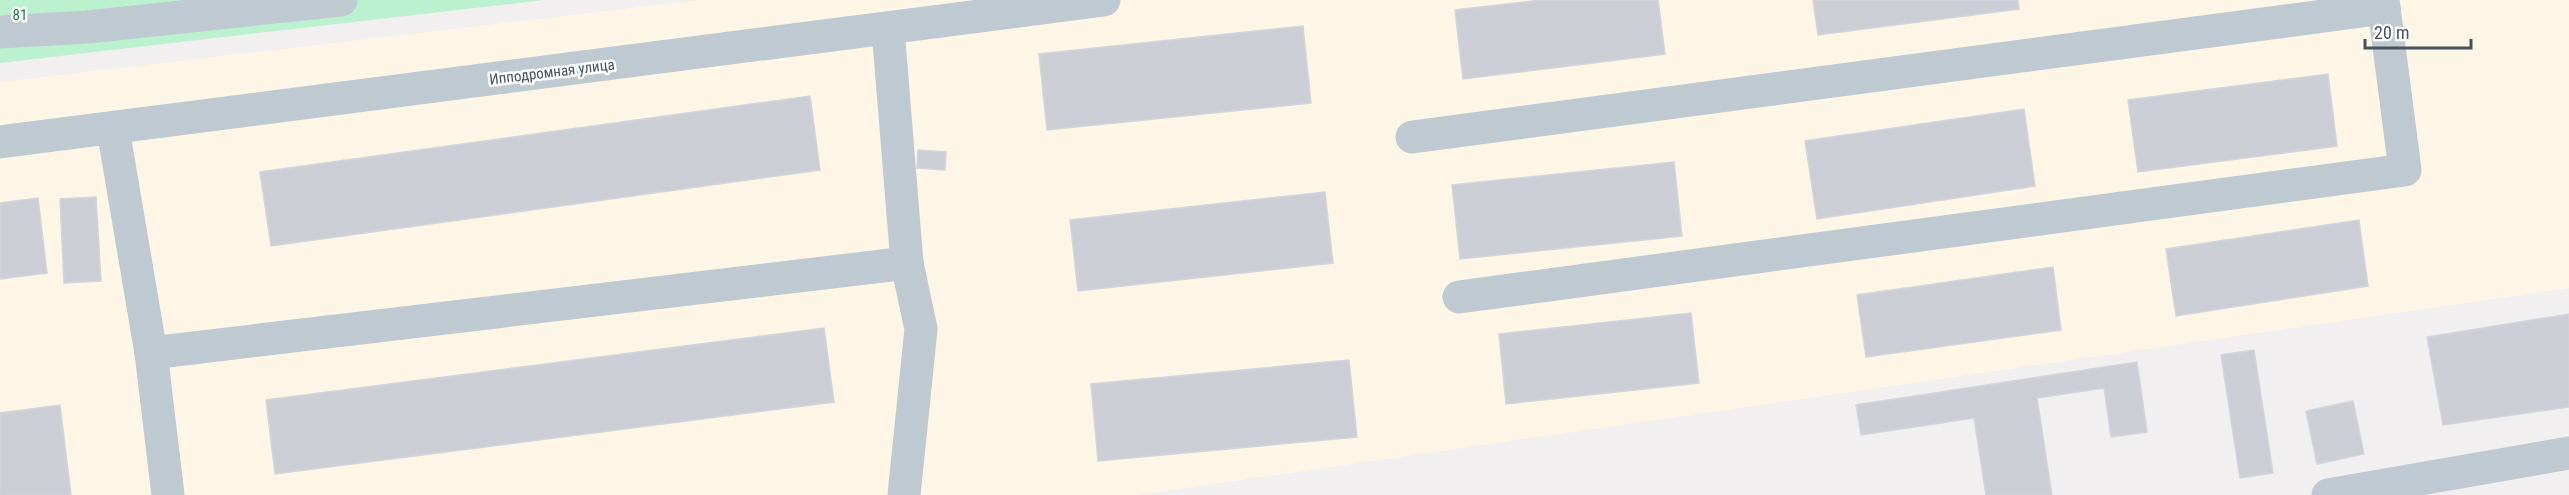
<svg xmlns="http://www.w3.org/2000/svg" width="2569" height="495" font-family="'Roboto Condensed',sans-serif">
  <style>
    .commercial { fill: #fdf6e7 }
    .green { fill: #bbf1cf }
    .building { fill: #cbced4; stroke: #d2d5db; stroke-width: 1.5 }
    .lines { fill: none; stroke-linecap: round; stroke-linejoin: round }
    .minor { stroke: #bfc9d1; stroke-width: 33 }
    .labels { text-anchor: middle; dominant-baseline: central; stroke-width: 5; stroke-linejoin: round; paint-order: stroke }
    .park-label { font-size: 15px; fill: #148149; stroke: #fff }
    .street-label { font-size: 15px; fill: #46525d; stroke: #fff }
  </style>
  <rect width="100%" height="100%" fill="#f1efef"/>
  <polygon class="commercial" points="699,0 2569,0 2569,288 1138,495 0,495 0,82"/>
  <polygon class="green" points="0,0 544,0 0,63"/>
  <g class="building">
    <polygon points="1541,0 1658,0 1665,54 1463,79 1455,10"/>
    <polygon points="1813,0 2018,0 2019,9 1818,35"/>
    <polygon points="1303,26 1311,103 1047,130 1039,54"/>
    <polygon points="2328,74 2337,146 2138,172 2128,100"/>
    <polygon points="810,96 820,170 271,246 260,172"/>
    <polygon points="2024,109 2035,186 1817,219 1805,141"/>
    <polygon points="918,150 946,152 945,170 917,168"/>
    <polygon points="1674,162 1682,236 1460,259 1452,185"/>
    <polygon points="1325,192 1333,263 1078,291 1070,220"/>
    <polygon points="96,197 101,281 64,283 60,199"/>
    <polygon points="38,198 47,273 0,279 0,203"/>
    <polygon points="2359,220 2368,286 2176,316 2166,249"/>
    <polygon points="2053,267 2061,330 1866,357 1857,295"/>
    <polygon points="1691,313 1699,383 1506,404 1499,334"/>
    <polygon points="2569,314 2569,407 2443,425 2427,337"/>
    <polygon points="824,328 834,402 275,474 266,400"/>
    <polygon points="2254,350 2273,473 2240,478 2221,355"/>
    <polygon points="1349,360 1357,437 1098,461 1091,384"/>
    <polygon points="2137,362 2147,432 2111,437 2104,388 2037,398 2052,495 1986,495 1974,418 1861,435 1856,405"/>
    <polygon points="2353,401 2364,454 2317,464 2306,411"/>
    <polygon points="60,405 71,495 0,495 0,413"/>
  </g>
  <g class="lines">
    <g class="minor">
      <polyline points="888,29 907,263 921,329 904,495"/>
      <polyline points="0,32 87,27 341,0"/>
      <polyline points="113,129 151,353 168,495"/>
      <polyline points="1412,137 2384,8"/>
      <polyline points="0,142 1104,0"/>
      <polyline points="1459,297 2405,170 2383,0"/>
      <polyline points="151,353 907,263"/>
      <polyline points="2328,495 2569,453"/>
    </g>
  </g>
  <g class="labels">
    <g class="park-label">
      <text x="20" y="15">81</text>
    </g>
    <g class="street-label">
      <text transform="translate(552 72) rotate(-7)">Ипподромная улица</text>
    </g>
  </g>
  <path d="M2365 39v9h106v-9" fill="none" stroke="#46525d" stroke-width="3"/>
  <text x="2374" y="39" font-size="18" fill="#46525d" stroke="#ffffff" stroke-width="4.5" paint-order="stroke">20 m</text>
</svg>
